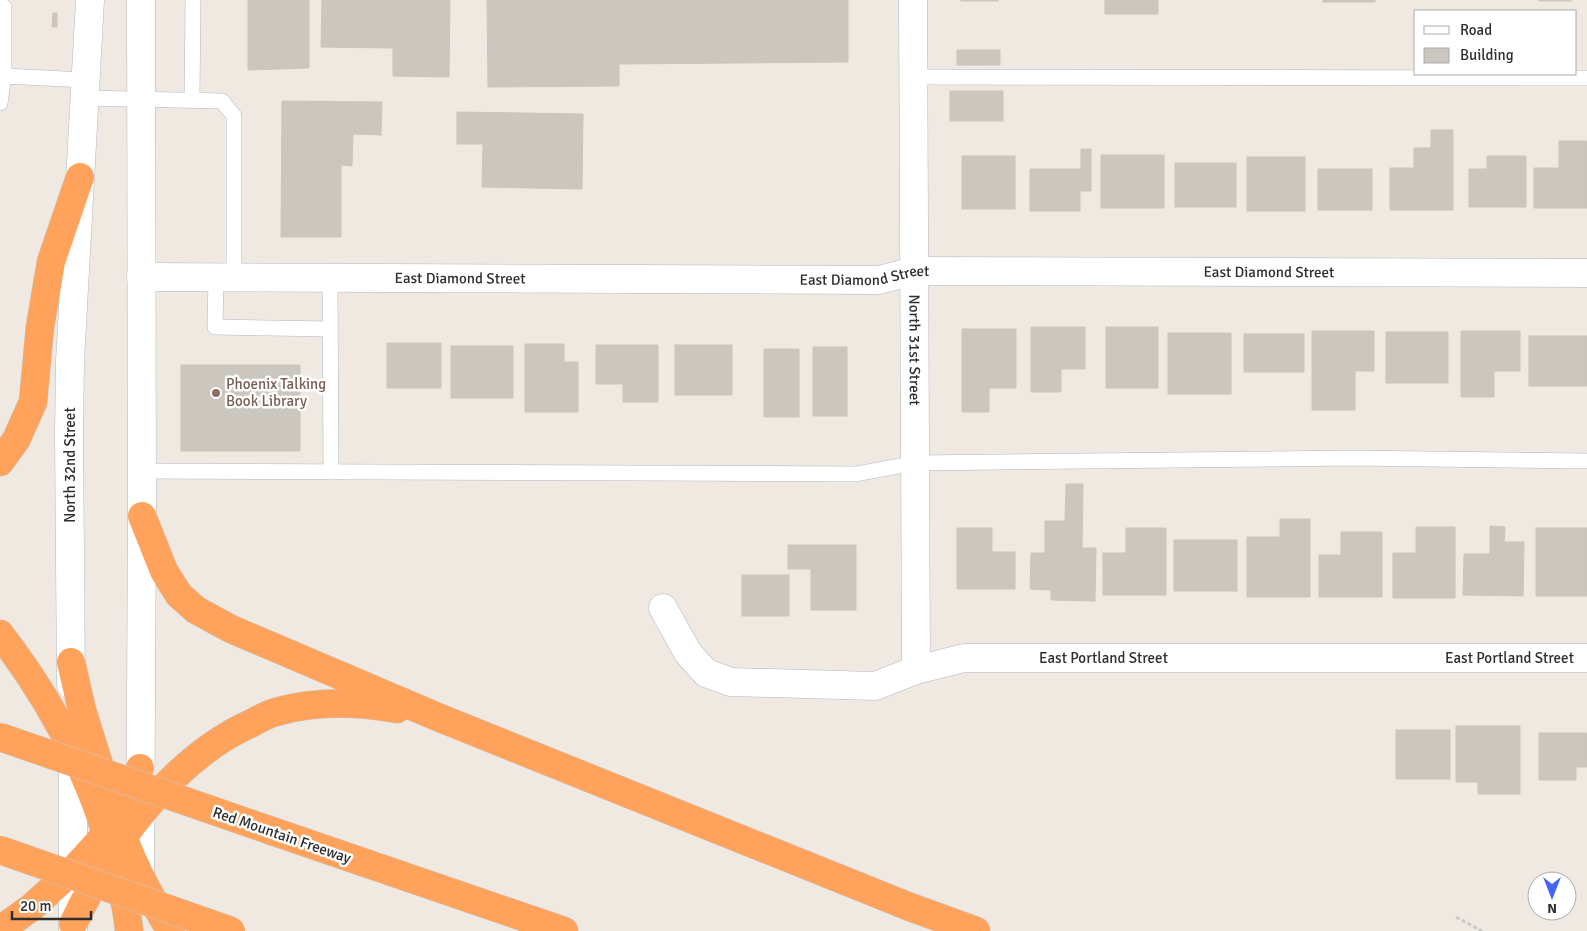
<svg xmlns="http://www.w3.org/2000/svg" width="1587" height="931" font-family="Signika,sans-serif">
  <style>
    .building { fill: #cbc7bf; stroke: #cbc5ba }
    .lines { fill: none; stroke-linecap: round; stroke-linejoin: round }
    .service-casing { stroke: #b4b7c1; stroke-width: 16 }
    .minor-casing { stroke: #b4b7c1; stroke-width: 29 }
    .secondary-casing { stroke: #b4b7c1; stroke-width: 29 }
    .motorway-casing { stroke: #c9c9c9; stroke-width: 29 }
    .path { stroke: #c9c9c9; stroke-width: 3; stroke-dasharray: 4 2.5; stroke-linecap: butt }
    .service { stroke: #fff; stroke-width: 15 }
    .minor { stroke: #fff; stroke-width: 28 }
    .secondary { stroke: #fff; stroke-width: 28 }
    .motorway { stroke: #ffa35c; stroke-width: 28 }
    .motorway-bridge-casing { stroke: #c9c9c9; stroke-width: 29; stroke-linecap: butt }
    .motorway-bridge { stroke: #ffa35c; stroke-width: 28 }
    .education-dot { fill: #8d6e63; stroke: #fff; stroke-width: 2 }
    .labels { text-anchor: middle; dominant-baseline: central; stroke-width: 5; stroke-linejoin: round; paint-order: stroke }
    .street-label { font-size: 15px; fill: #2e2e2e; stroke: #fff }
    .education-label { font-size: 15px; fill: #785e54; stroke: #fff; text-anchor: start }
  </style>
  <rect width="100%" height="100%" fill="#efe9e1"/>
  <g class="building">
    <polygon points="248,0 309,0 309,68 248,70"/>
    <polygon points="322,0 450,0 449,77 393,76 393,48 321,47"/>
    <polygon points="487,0 848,0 848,62 619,64 619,86 488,87"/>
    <rect x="961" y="0" width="37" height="1"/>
    <rect x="1105" y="0" width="53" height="14"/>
    <rect x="1323" y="0" width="52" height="2"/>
    <rect x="1539" y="0" width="32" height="1"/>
    <polygon points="53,13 57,13 57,27 52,27"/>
    <rect x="957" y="50" width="43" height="15"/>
    <rect x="950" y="91" width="53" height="30"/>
    <polygon points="282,101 382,102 381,135 353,134 352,166 341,165 341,237 281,237"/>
    <polygon points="457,112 583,114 582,189 482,187 483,144 457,144"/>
    <polygon points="1431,130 1453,130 1453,210 1390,210 1390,168 1414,168 1414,148 1431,148"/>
    <polygon points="1559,141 1587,141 1587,208 1534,208 1534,168 1559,168"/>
    <polygon points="1081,149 1091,149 1091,191 1080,191 1080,211 1030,211 1030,169 1081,169"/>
    <rect x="1101" y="155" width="63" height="53"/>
    <rect x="962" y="156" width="53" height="53"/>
    <polygon points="1487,156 1526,156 1526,207 1469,207 1469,169 1487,169"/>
    <rect x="1247" y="157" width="58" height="54"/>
    <rect x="1175" y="163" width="61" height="44"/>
    <rect x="1318" y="169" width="54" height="41"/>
    <polygon points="1031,327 1085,327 1085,369 1061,369 1061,392 1031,392"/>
    <rect x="1106" y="327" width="52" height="61"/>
    <polygon points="962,329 1016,329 1016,388 989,388 989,412 962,412"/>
    <polygon points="1312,331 1374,331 1374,371 1355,371 1355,410 1312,410"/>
    <polygon points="1461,331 1520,331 1520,371 1494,371 1494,397 1461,397"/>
    <rect x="1386" y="332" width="62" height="51"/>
    <rect x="1168" y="333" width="63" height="61"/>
    <rect x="1244" y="334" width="60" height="38"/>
    <rect x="1529" y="336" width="58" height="50"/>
    <rect x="387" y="343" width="54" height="45"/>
    <polygon points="525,344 564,344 564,362 578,362 578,412 525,412"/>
    <polygon points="596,345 658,345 658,402 623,402 623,384 596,384"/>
    <rect x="675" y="345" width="57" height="50"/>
    <rect x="451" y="346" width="62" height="52"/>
    <rect x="813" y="347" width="34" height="69"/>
    <rect x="764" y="349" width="35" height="68"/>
    <rect x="181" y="365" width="119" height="86"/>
    <polygon points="1066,484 1083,484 1082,548 1096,548 1095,601 1051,600 1051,590 1030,589 1031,553 1045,553 1045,521 1065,521"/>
    <polygon points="1280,519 1310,519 1310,597 1247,597 1247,537 1280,537"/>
    <polygon points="1490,526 1505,527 1504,542 1524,542 1523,596 1463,595 1464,554 1490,554"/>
    <polygon points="1416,527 1455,527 1455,598 1393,598 1393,553 1416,553"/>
    <polygon points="957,528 992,528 992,552 1015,552 1015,589 957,589"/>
    <polygon points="1126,528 1166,528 1166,595 1103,595 1103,553 1126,553"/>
    <rect x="1536" y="528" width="51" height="68"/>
    <polygon points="1341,532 1382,532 1382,597 1319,597 1319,555 1341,555"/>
    <rect x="1174" y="540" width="63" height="51"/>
    <polygon points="788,545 856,545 856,610 811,610 811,569 788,569"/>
    <rect x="742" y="575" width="47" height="41"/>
    <polygon points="1456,726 1520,726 1520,794 1478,794 1478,782 1456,782"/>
    <rect x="1396" y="730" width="54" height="49"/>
    <polygon points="1539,733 1587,733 1587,767 1576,767 1576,780 1539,780"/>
  </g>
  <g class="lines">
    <g class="service-casing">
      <g id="service">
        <polyline points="0,6 4,7 4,76"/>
        <polyline points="913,77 1587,78"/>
        <polyline points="84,98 222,101 234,116 234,277"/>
        <polyline points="192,100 193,0"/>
        <polyline points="0,103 4,76 85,80"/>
        <polyline points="216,277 215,327 330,329"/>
        <polyline points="330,278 331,472"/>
        <polyline points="142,471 856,474 915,463 1001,462 1351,458 1587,461"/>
      </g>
    </g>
    <g class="minor-casing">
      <g id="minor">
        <path id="s1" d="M913,0L916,670"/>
        <path id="s2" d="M141,277L879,280L914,271L1587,273"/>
        <path id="s3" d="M663,608L688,653L706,673L731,682L875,686L916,670L964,658H1587"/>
      </g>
    </g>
    <g class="secondary-casing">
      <g id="secondary">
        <polyline points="71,685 69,435 70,361 90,0"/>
        <polyline points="73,746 73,930"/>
        <polyline points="140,880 142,516 141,0"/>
      </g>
    </g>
    <g class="motorway-casing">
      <g id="motorway">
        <polyline points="0,462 16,440 33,402 40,327 51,262 80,177"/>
        <polyline points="142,516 164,571 179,595 196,610 231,629 440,718 910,907 976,931"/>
        <path d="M0,634C50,699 90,774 112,853C119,879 127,904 129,931"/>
        <polyline points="71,662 82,710 107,790"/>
        <path d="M121,831C134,866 151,900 171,931"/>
        <polyline points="272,831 564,931"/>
        <path d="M73,924C110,846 171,759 252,723C259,719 268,714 276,712C314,701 358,702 397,709"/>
        <polyline points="0,930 32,907 73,870 118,821 140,768"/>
      </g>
    </g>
    <polyline class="path" points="1456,917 1482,931"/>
    <use href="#service" class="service"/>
    <use href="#minor" class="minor"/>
    <use href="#secondary" class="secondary"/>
    <use href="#motorway" class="motorway"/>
    <g class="motorway-bridge-casing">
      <g id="motorway-bridge">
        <polyline points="0,737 272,831"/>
        <polyline points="0,850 231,931"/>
      </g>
    </g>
    <use href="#motorway-bridge" class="motorway-bridge"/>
  </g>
  <circle class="education-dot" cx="216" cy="393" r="5"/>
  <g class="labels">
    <g class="street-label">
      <text stroke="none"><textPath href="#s2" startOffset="1129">East Diamond Street</textPath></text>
      <text stroke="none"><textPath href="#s2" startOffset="724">East Diamond Street</textPath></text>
      <text stroke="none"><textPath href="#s2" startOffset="319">East Diamond Street</textPath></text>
      <text stroke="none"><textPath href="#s1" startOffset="350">North 31st Street</textPath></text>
      <text transform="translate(70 465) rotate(-90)">North 32nd Street</text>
      <text stroke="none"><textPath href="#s3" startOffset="482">East Portland Street</textPath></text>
      <text stroke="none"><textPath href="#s3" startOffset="888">East Portland Street</textPath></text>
      <text transform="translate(282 835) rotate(19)">Red Mountain Freeway</text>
    </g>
    <g class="education-label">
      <text x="226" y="384">Phoenix Talking<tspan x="226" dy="17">Book Library</tspan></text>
    </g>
  </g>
  <rect x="1414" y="10" width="162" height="65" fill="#ffffff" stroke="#ababab"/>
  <rect x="1424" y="26" width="25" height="8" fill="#ffffff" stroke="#ababab"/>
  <text x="1460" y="35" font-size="15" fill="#2e2e2e">Road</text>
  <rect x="1424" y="48" width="25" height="15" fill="#cbc7bf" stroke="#ababab"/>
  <text x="1460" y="60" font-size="15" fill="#2e2e2e">Building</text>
  <g transform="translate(1552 896) rotate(180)"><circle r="24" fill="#ffffff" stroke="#ababab"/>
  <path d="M0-4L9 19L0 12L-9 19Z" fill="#4264fb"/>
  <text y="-8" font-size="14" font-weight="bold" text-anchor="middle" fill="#2e2e2e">N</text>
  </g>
  <path d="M12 911v8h79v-8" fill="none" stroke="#2e2e2e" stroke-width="2.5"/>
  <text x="20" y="911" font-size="15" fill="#2e2e2e" stroke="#ffffff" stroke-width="4" paint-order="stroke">20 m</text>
</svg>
